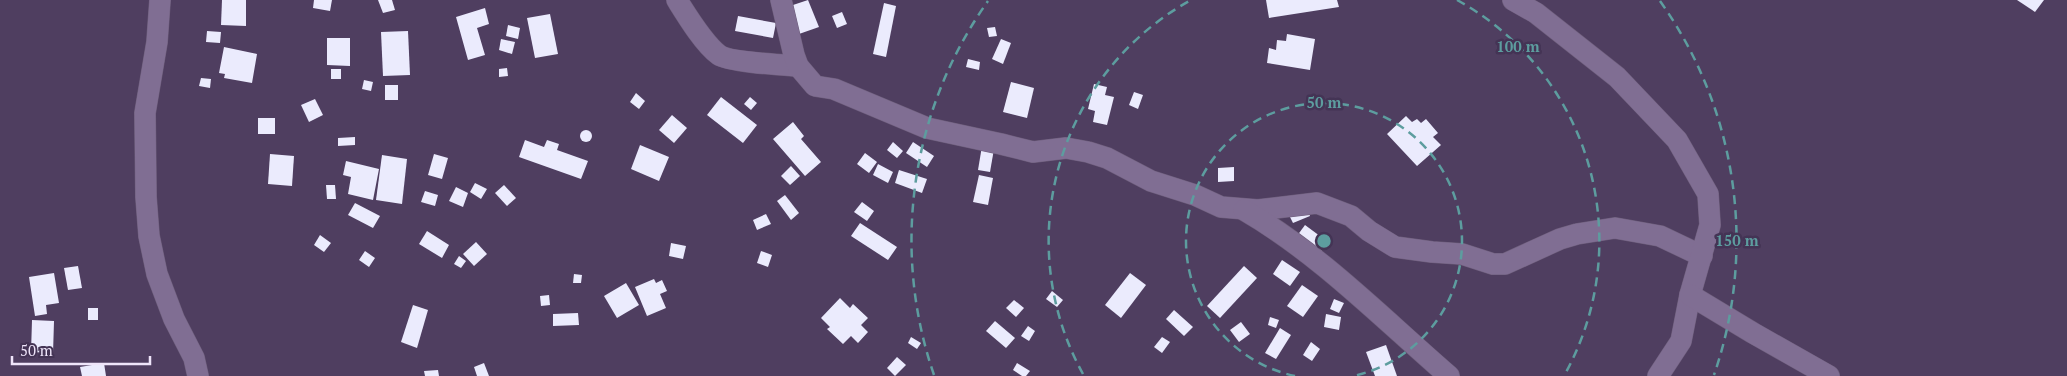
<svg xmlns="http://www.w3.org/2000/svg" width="2067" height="376" font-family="'PT Serif',serif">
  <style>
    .building { fill: #ebebfd }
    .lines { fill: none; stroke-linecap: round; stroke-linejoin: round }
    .minor-casing { stroke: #6d5e7b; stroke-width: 22 }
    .minor { stroke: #806e93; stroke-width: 21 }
    .ring { fill: none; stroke: #5d9d9f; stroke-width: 2.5; stroke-dasharray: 9 6 }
    .centre { fill: #5d9d9f; stroke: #443455; stroke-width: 2.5 }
    .ring-label { font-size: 15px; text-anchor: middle; font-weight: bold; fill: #5d9d9f; stroke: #443455; stroke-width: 5; stroke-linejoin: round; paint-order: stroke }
  </style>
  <rect width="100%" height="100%" fill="#4f3e60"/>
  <g class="building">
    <polygon points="222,0 246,0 246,26 221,25"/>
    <polygon points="314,0 332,0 330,11 313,8"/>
    <polygon points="378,0 392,0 395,10 383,13"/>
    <polygon points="808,0 819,27 799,34 790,6"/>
    <polygon points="1266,0 1337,0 1339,7 1269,18"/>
    <polygon points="2017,0 2044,0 2035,12"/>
    <polygon points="884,3 896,6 886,57 873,54"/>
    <polygon points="485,8 489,24 477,28 485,55 468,60 456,17"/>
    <polygon points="842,12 847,24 837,28 832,16"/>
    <polygon points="550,14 558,54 535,58 527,18"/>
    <polygon points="738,16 776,23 773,38 735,31"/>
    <polygon points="508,25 520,28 518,39 506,36"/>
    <polygon points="995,27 997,36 989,37 987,28"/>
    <polygon points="207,31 221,32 220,43 206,42"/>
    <polygon points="408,31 410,75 383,76 381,32"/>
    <polygon points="1287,34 1315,39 1310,70 1267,63 1269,48 1276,50 1277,40 1286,41"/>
    <polygon points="327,38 350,38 350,66 327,65"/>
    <polygon points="501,39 515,42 512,54 499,50"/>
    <polygon points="1001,39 1011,43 1003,64 992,59"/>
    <polygon points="224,47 257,54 252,83 224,78 225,74 219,73"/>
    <polygon points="968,59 980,62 979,70 966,67"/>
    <polygon points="507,68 508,76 499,77 499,69"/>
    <rect x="331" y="69" width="10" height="10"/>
    <polygon points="201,78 211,79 210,88 199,86"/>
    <polygon points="364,80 373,82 371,91 362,89"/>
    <polygon points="1011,82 1034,88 1027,118 1003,112"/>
    <polygon points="1094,84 1107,87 1105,95 1114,97 1107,125 1093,122 1095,111 1088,109"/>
    <rect x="385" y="85" width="13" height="15"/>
    <polygon points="1134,92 1143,95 1138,109 1129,105"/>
    <polygon points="636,93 645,101 639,109 630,102"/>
    <polygon points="721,97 757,125 743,143 707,115"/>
    <polygon points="750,97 757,103 751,110 744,104"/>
    <polygon points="315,99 323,115 309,122 301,105"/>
    <polygon points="672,115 687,128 674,143 659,130"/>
    <polygon points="1406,116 1412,122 1417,119 1421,123 1426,119 1438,133 1433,137 1441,145 1417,166 1387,134"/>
    <rect x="258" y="118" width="17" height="16"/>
    <polygon points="793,122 804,136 801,139 821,162 805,176 773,139"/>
    <circle cx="586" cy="136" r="6"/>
    <polygon points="355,137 355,145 338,146 338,138"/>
    <polygon points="525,140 544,147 547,140 559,144 557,150 588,161 581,179 519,157"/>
    <polygon points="893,142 903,151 897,158 887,150"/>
    <polygon points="913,142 934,156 927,167 906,153"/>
    <polygon points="640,145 669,157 659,181 631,169"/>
    <polygon points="982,146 994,149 990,172 978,170"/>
    <polygon points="865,153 877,162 869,173 857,164"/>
    <polygon points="270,154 294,156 292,186 268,184"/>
    <polygon points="434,154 448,158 442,179 428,175"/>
    <polygon points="382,155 407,159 402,204 376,200"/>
    <polygon points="346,161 379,169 373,200 348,194 351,177 343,175"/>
    <polygon points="878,164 893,172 888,183 873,175"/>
    <polygon points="791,166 800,176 790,185 781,176"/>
    <polygon points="1234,167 1234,181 1218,182 1218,168"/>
    <polygon points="899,170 927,179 922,193 895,183"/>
    <polygon points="979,175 993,178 988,205 973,202"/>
    <polygon points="475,183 487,189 481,199 470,192"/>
    <polygon points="326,185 335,185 336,199 327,199"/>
    <polygon points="504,185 516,198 507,206 495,193"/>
    <polygon points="456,187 468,193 463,207 449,201"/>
    <polygon points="425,191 438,195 435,206 421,202"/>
    <polygon points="785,195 799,213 791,220 777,201"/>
    <polygon points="862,202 874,211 867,221 854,212"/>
    <polygon points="355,203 380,216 373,228 348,215"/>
    <polygon points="1306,206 1310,216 1293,223 1288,213"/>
    <polygon points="766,214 771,224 757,230 753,220"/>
    <polygon points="860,223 897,247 888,260 851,236"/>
    <polygon points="1305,225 1328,242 1317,257 1294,240"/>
    <polygon points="427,231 449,245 442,258 419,244"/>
    <polygon points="320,235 331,243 324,252 314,245"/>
    <polygon points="476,242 487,254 474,266 463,254"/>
    <polygon points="671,243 686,246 683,259 669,256"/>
    <polygon points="365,251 375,258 369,267 359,260"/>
    <polygon points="761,251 772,255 768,267 757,263"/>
    <polygon points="459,256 466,261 461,268 454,264"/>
    <polygon points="1282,260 1300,272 1290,286 1273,274"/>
    <polygon points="78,266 82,288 68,290 64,268"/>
    <polygon points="1244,266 1257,278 1220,318 1207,306"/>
    <polygon points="54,273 59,303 46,305 47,314 35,316 29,277"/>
    <polygon points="1130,273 1146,285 1121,318 1105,305"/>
    <polygon points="574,274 582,275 581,283 573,283"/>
    <polygon points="654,279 656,283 662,280 667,291 660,294 666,308 647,316 635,287"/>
    <polygon points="626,283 639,305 617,318 604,296"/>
    <polygon points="1302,285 1318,296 1303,317 1287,306"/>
    <polygon points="1052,291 1063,300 1057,307 1046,299"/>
    <polygon points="549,295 550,305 541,306 540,296"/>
    <polygon points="840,298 850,308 853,304 868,318 861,325 868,332 858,343 851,336 843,344 827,329 830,327 821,318"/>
    <polygon points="1334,299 1344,303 1339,313 1330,309"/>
    <polygon points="1014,300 1024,308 1016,317 1006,308"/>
    <polygon points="413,305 428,310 417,348 401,342"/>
    <rect x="88" y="308" width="10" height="12"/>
    <polygon points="1174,310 1193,327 1184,336 1166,319"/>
    <polygon points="578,313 579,325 553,326 553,314"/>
    <polygon points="1326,314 1341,317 1339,330 1324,327"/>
    <polygon points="1270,317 1279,320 1276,328 1268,325"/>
    <polygon points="32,320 54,321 53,353 31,352"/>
    <polygon points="995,321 1015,338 1006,348 986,331"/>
    <polygon points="1241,322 1250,334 1239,342 1230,330"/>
    <polygon points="1028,326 1035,331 1029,341 1021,336"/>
    <polygon points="1280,328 1291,335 1276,359 1265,353"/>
    <polygon points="911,337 921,343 917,349 908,343"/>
    <polygon points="1162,337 1170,342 1162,353 1154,347"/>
    <polygon points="1311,342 1320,349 1312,361 1303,355"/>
    <polygon points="1386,345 1397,376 1375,376 1366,352"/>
    <polygon points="897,357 906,365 895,376 887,368"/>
    <polygon points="104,363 106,376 82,376 80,367"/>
    <polygon points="484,363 489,376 477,376 474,367"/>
    <polygon points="1017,363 1030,371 1026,376 1022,376 1013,370"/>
    <polygon points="438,370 439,376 425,376 424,371"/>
  </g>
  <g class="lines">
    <g class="minor-casing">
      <g id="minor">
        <polyline points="160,0 157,42 145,113 146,197 149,236 157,274 174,319 194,358 198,376"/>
        <path d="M677,0C687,16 704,44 719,55C729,62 784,65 798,66"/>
        <polyline points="781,0 794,55 798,66 815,86 834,89 927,128 1001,144 1033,152 1066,148 1088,152 1107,158 1151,181 1195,195 1221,207 1258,210 1317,203 1351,216 1369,231 1395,247 1432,252 1462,254 1493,264 1505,264 1560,239 1577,234 1615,228 1660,236 1702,256"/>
        <polyline points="1513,0 1536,13 1617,77 1677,140 1708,194 1710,225 1690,295 1681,341 1658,376"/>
        <path d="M1244,210C1320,254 1383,319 1449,376"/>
        <polyline points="1690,295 1753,333 1829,376"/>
      </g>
    </g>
    <use href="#minor" class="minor"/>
  </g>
  <g class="ring">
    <path d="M1295 376A138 138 0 1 1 1353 376"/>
    <path d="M1083 374A275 275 0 0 1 1191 0M1457 0A275 275 0 0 1 1565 374"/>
    <path d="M934 375A413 413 0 0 1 988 1M1660 1A413 413 0 0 1 1714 375"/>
  </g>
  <circle cx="1324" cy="241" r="8" class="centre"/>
  <g class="ring-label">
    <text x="1518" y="52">100 m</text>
    <text x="1324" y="108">50 m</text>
    <text x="1737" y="246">150 m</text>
  </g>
  <path d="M12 356v8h138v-8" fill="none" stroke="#efe5fa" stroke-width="2.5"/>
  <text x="20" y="356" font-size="15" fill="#efe5fa" stroke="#443455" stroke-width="4" paint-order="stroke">50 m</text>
</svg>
